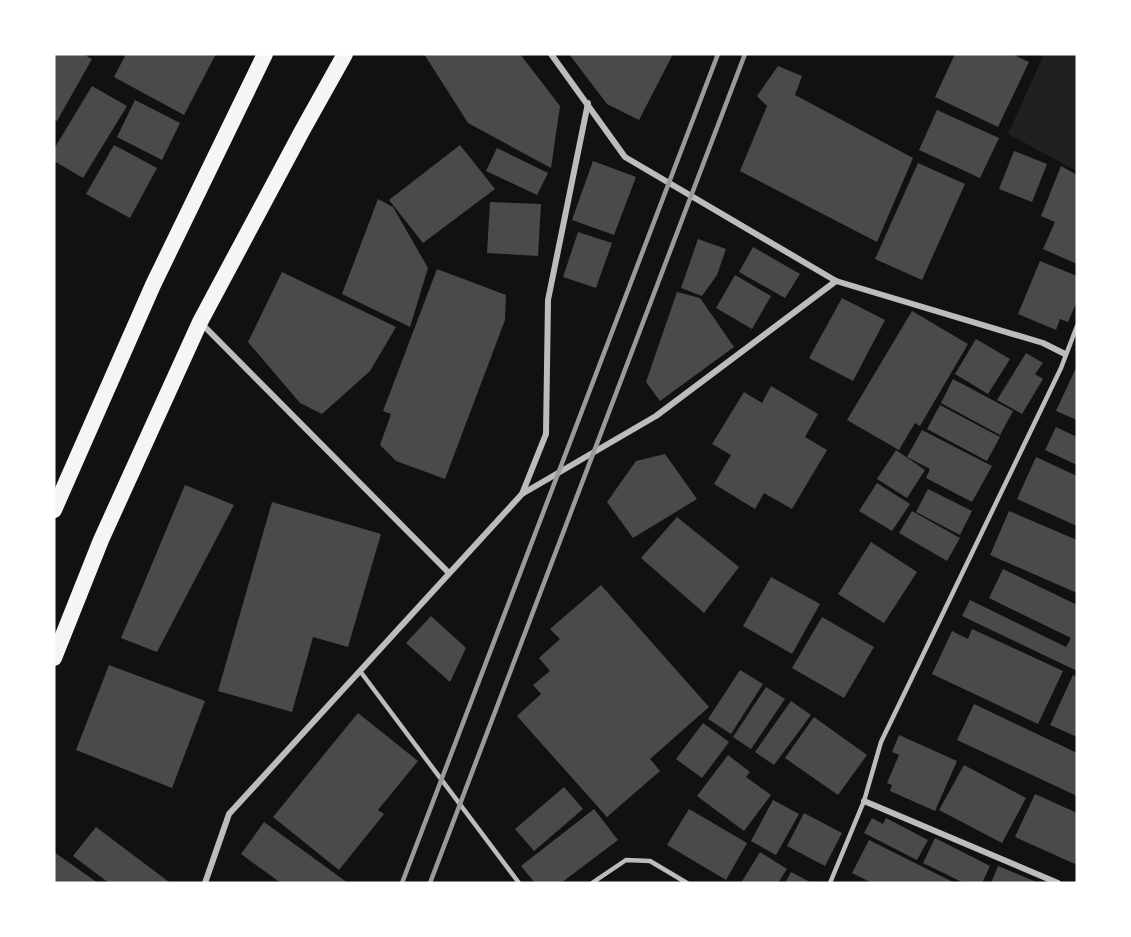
<svg xmlns="http://www.w3.org/2000/svg" width="1131" height="937" font-family="Overpass,sans-serif">
  <style>
    .green { fill: #202020 }
    .building { fill: #4a4a4a }
    .lines { fill: none; stroke-linecap: round; stroke-linejoin: round }
    .service { stroke: #bcbcbc; stroke-width: 4.5 }
    .minor { stroke: #bcbcbc; stroke-width: 6 }
    .trunk { stroke: #f5f5f5; stroke-width: 16 }
    .rail { stroke: #9a9a9a; stroke-width: 4.5 }
  </style>
  <rect width="100%" height="100%" fill="#111"/>
  <polygon class="green" points="1044,54 1077,54 1077,171 1008,134"/>
  <g class="building">
    <polygon points="54,54 83,54 92,59 57,121 54,119"/>
    <polygon points="126,54 216,54 184,115 114,77"/>
    <polygon points="424,54 520,54 560,106 551,168 468,123"/>
    <polygon points="569,54 673,54 639,120 607,104"/>
    <polygon points="955,54 1012,54 1029,62 998,127 935,97"/>
    <polygon points="778,66 802,76 795,95 913,158 877,242 740,171 767,106 757,96"/>
    <polygon points="92,86 127,106 83,178 54,161 54,149"/>
    <polygon points="135,100 180,123 162,160 117,137"/>
    <polygon points="937,110 999,138 980,178 919,150"/>
    <polygon points="114,145 157,168 130,218 86,194"/>
    <polygon points="460,145 495,189 423,243 389,200"/>
    <polygon points="497,148 548,173 537,195 486,171"/>
    <polygon points="1014,151 1047,164 1032,202 999,189"/>
    <polygon points="593,161 636,177 614,235 572,220"/>
    <polygon points="918,163 965,184 922,280 875,259"/>
    <polygon points="1061,166 1077,175 1077,264 1043,249 1055,222 1041,216"/>
    <polygon points="378,199 393,207 428,268 410,327 342,294"/>
    <polygon points="490,202 541,204 538,256 487,253"/>
    <polygon points="578,232 612,243 596,288 563,277"/>
    <polygon points="698,239 726,249 717,275 702,296 681,288"/>
    <polygon points="753,247 800,274 785,298 739,272"/>
    <polygon points="1040,261 1077,276 1077,301 1068,322 1060,319 1056,330 1018,314"/>
    <polygon points="437,269 506,295 505,320 445,479 396,461 380,445 391,414 383,411"/>
    <polygon points="282,272 396,327 370,371 322,414 300,403 248,342"/>
    <polygon points="735,275 771,296 752,329 716,308"/>
    <polygon points="677,292 700,298 734,347 660,401 646,382"/>
    <polygon points="842,298 885,320 853,381 809,358"/>
    <polygon points="912,311 968,344 920,426 915,423 899,450 847,420"/>
    <polygon points="976,339 1010,359 988,394 955,374"/>
    <polygon points="1026,353 1043,363 1035,374 1043,379 1022,414 997,400"/>
    <polygon points="1075,370 1077,371 1077,420 1056,411"/>
    <polygon points="953,379 1013,411 1000,435 941,403"/>
    <polygon points="771,386 818,414 805,437 827,450 792,509 764,493 755,509 714,484 731,455 712,444 744,392 762,403"/>
    <polygon points="940,405 1000,437 987,461 927,429"/>
    <polygon points="1056,427 1077,437 1077,465 1045,450"/>
    <polygon points="922,430 992,466 972,502 926,478 930,469 907,457"/>
    <polygon points="896,450 925,470 907,498 877,479"/>
    <polygon points="665,454 697,499 633,538 607,502 636,461"/>
    <polygon points="1036,457 1077,476 1077,526 1017,499"/>
    <polygon points="877,483 910,504 892,531 859,511"/>
    <polygon points="185,485 234,505 157,652 121,638"/>
    <polygon points="928,489 972,511 960,535 916,512"/>
    <polygon points="272,502 381,534 348,647 313,637 292,712 218,691"/>
    <polygon points="912,511 960,538 947,561 899,533"/>
    <polygon points="1009,511 1077,540 1077,593 990,555"/>
    <polygon points="677,517 739,567 704,613 641,558"/>
    <polygon points="871,542 917,572 884,623 838,594"/>
    <polygon points="1003,569 1077,605 1077,671 962,616 970,600 1066,647 1071,638 989,598"/>
    <polygon points="771,577 820,604 792,654 743,626"/>
    <polygon points="601,585 709,707 650,759 660,771 607,817 517,716 541,694 533,685 550,671 539,658 560,639 550,629"/>
    <polygon points="431,616 466,648 450,682 406,643"/>
    <polygon points="822,617 874,647 844,698 792,668"/>
    <polygon points="972,629 1063,671 1038,724 932,674 952,631 968,639"/>
    <polygon points="109,665 205,701 172,788 76,750"/>
    <polygon points="740,670 763,684 731,734 708,719"/>
    <polygon points="1073,675 1077,677 1077,737 1050,725"/>
    <polygon points="766,687 785,699 751,749 733,737"/>
    <polygon points="791,701 811,715 774,765 755,752"/>
    <polygon points="974,704 1077,753 1077,796 957,740"/>
    <polygon points="358,713 418,761 378,810 384,814 339,870 273,817"/>
    <polygon points="814,717 867,755 838,795 785,758"/>
    <polygon points="703,723 729,742 702,778 676,759"/>
    <polygon points="899,735 957,761 935,811 890,791 892,785 887,783 899,755 892,752"/>
    <polygon points="728,755 750,772 746,777 771,795 744,831 697,796"/>
    <polygon points="964,765 1026,798 1002,843 939,810"/>
    <polygon points="564,787 583,809 534,851 515,829"/>
    <polygon points="1035,794 1077,813 1077,859 1075,864 1015,837"/>
    <polygon points="773,800 799,814 776,855 751,841"/>
    <polygon points="594,809 618,840 561,883 535,883 521,866"/>
    <polygon points="689,809 747,843 726,880 667,845"/>
    <polygon points="804,813 842,833 825,866 787,846"/>
    <polygon points="872,818 883,824 886,818 928,840 917,860 864,833"/>
    <polygon points="264,822 348,883 281,883 241,854"/>
    <polygon points="96,827 169,882 168,883 109,883 73,856"/>
    <polygon points="935,838 990,866 982,883 964,883 923,863"/>
    <polygon points="869,840 955,883 872,883 852,873"/>
    <polygon points="54,852 98,883 54,883"/>
    <polygon points="760,852 787,869 778,883 741,883"/>
    <polygon points="998,866 1039,883 991,883"/>
    <polygon points="791,872 812,883 785,883"/>
  </g>
  <g class="lines">
    <g class="service">
      <polyline points="360,671 519,883"/>
      <polyline points="592,883 626,860 650,861 687,883"/>
      <polyline points="830,883 864,801 881,742 1061,368 1077,326"/>
    </g>
    <g class="minor">
      <polyline points="551,54 625,157 836,281 1043,343 1065,354"/>
      <polyline points="202,324 449,573"/>
      <polyline points="522,494 656,416 836,281"/>
      <polyline points="864,801 1058,883"/>
      <polyline points="205,883 229,814 522,494 546,434 548,300 588,103"/>
    </g>
    <g class="trunk">
      <polyline points="54,510 153,285 265,54"/>
      <polyline points="54,658 101,540 200,322 302,131 345,54"/>
    </g>
    <g class="rail">
      <polyline points="402,883 718,54"/>
      <polyline points="430,883 745,54"/>
    </g>
  </g>
  <rect width="1131" height="937" fill="none" stroke="#ffffff" stroke-width="111"/>
</svg>
